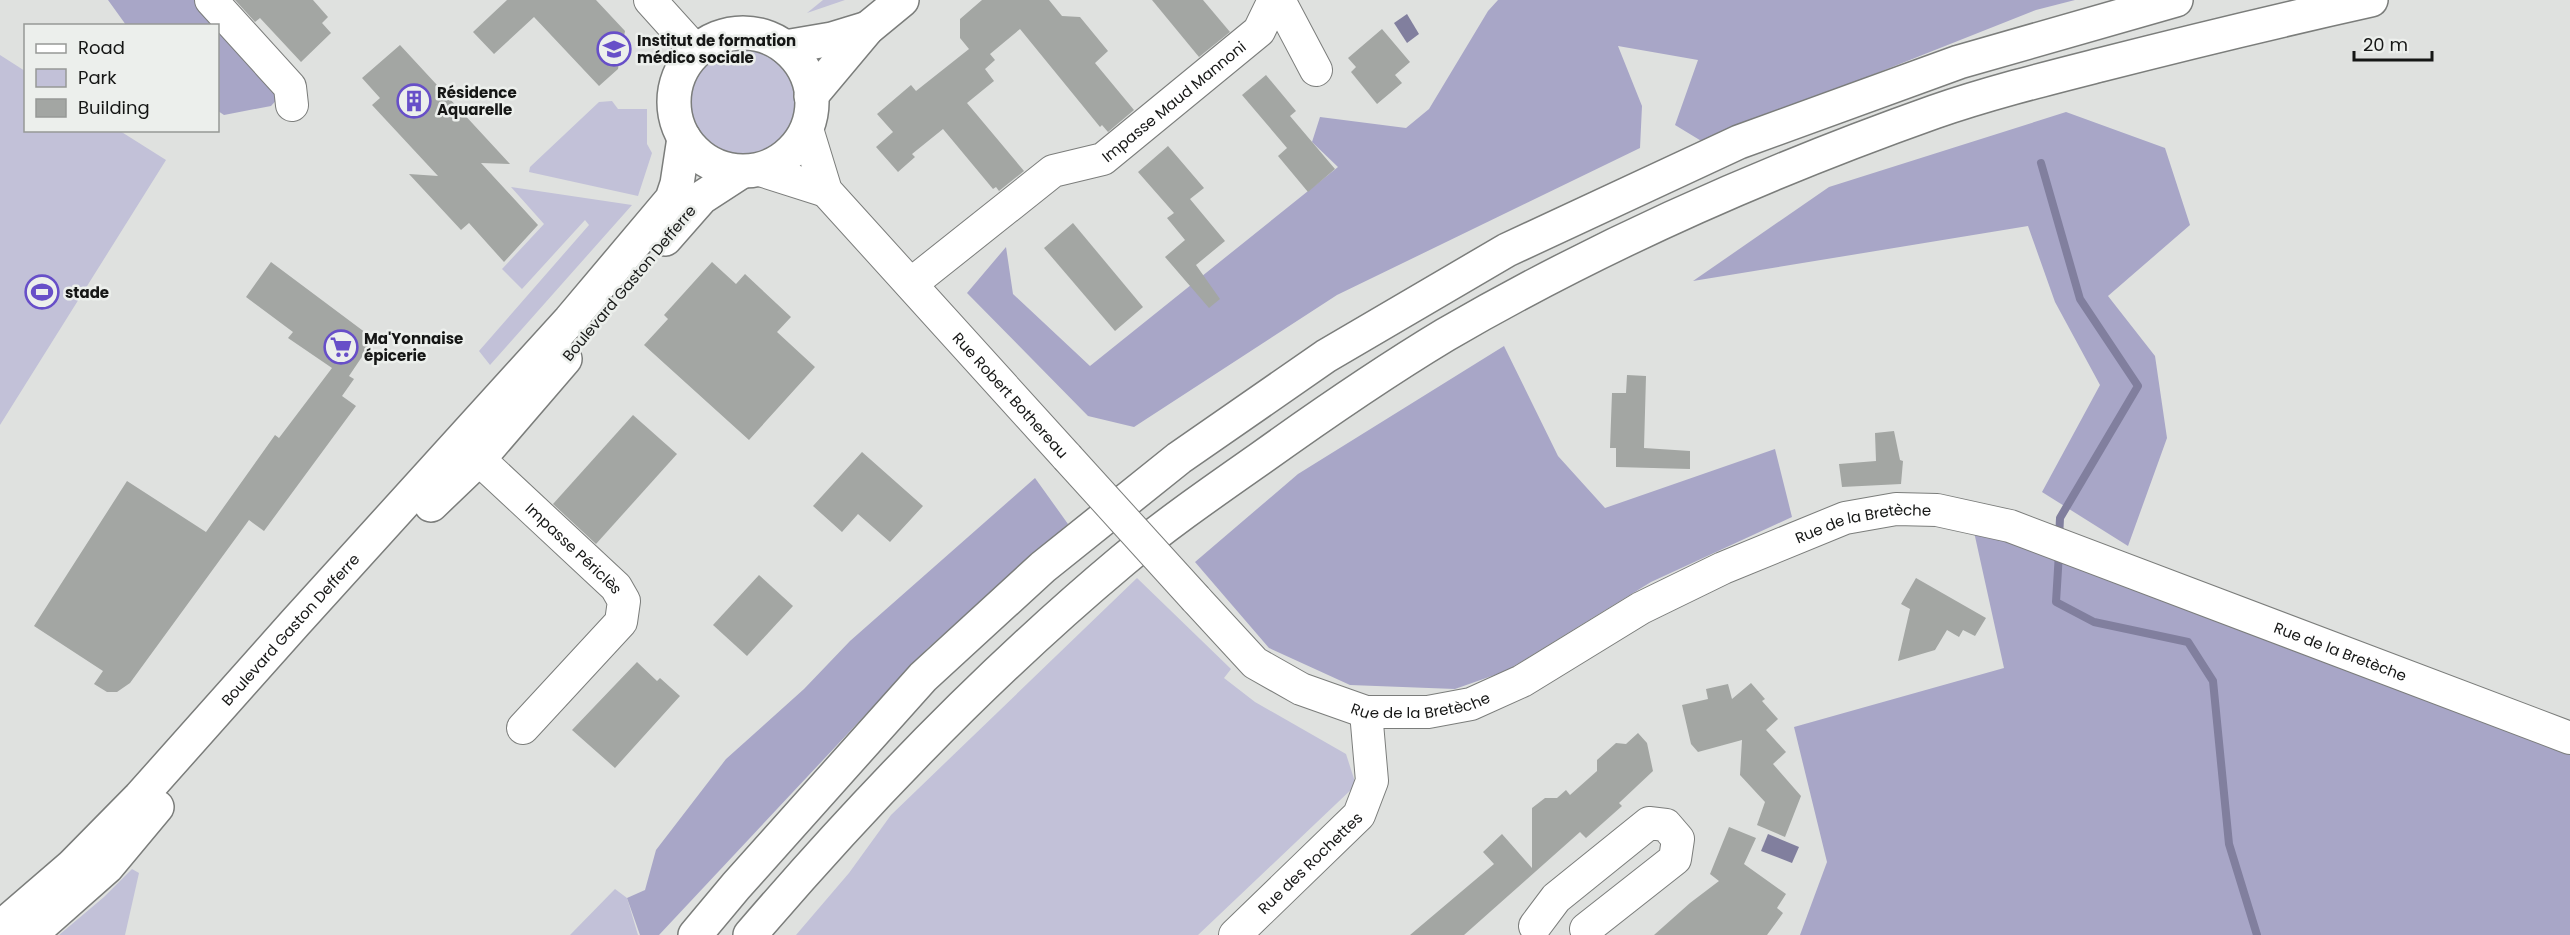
<svg xmlns="http://www.w3.org/2000/svg" width="2570" height="935" font-family="Poppins,sans-serif">
  <style>
    .green { fill: #c2c1d8 }
    .forest { fill: #a8a6c7 }
    .water { fill: #817f9e }
    .lines { fill: none; stroke-linecap: round; stroke-linejoin: round }
    .stream { stroke: #817f9e; stroke-width: 8 }
    .building { fill: #a3a6a3 }
    .minor-casing { stroke: #7b7d7b; stroke-width: 34 }
    .major-casing { stroke: #7b7d7b; stroke-width: 36 }
    .highway-casing { stroke: #7b7d7b; stroke-width: 36 }
    .minor { stroke: #fff; stroke-width: 32 }
    .major { stroke: #fff; stroke-width: 33 }
    .highway { stroke: #fff; stroke-width: 33 }
    .minor-bridge-casing { stroke: #7b7d7b; stroke-width: 34; stroke-linecap: butt }
    .minor-bridge { stroke: #fff; stroke-width: 32 }
    .labels { text-anchor: middle; dominant-baseline: central; stroke-width: 5; stroke-linejoin: round; paint-order: stroke }
    .poi-label { font-size: 15px; font-weight: bold; fill: #161716; stroke: #ecefec; text-anchor: start }
    .street-label { font-size: 15px; fill: #161716; stroke: #ecefec }
  </style>
  <rect width="100%" height="100%" fill="#dfe1df"/>
  <g class="green">
    <polygon points="823,0 845,0 807,13"/>
    <circle cx="741" cy="103" r="54"/>
    <polygon points="0,55 25,71 26,130 120,131 166,160 0,425"/>
    <polygon points="612,101 618,109 647,109 647,144 652,153 638,196 529,172 530,167 599,102"/>
    <polygon points="511,187 632,205 490,365 479,351 589,225 585,220 522,289 502,269 544,224"/>
    <polygon points="1137,578 1231,669 1224,678 1255,702 1346,754 1356,785 1198,935 796,935 849,873 891,815"/>
    <polygon points="132,869 139,873 125,935 59,935 104,897"/>
    <polygon points="615,889 627,898 638,935 570,935"/>
  </g>
  <g class="forest">
    <polygon points="108,0 197,0 282,94 271,106 224,115 218,111 218,26 126,25"/>
    <polygon points="1498,0 2075,0 2036,10 1703,142 1675,125 1698,60 1618,46 1642,106 1640,148 1337,295 1134,427 1088,416 967,293 1006,247 1013,294 1090,366 1338,167 1312,142 1320,117 1406,128 1429,109 1488,11"/>
    <polygon points="2066,112 2165,148 2190,225 2108,296 2155,356 2167,438 2128,546 2042,492 2100,385 2055,302 2028,226 1693,281 1829,187"/>
    <polygon points="1504,346 1558,456 1605,508 1775,449 1792,517 1651,582 1506,671 1455,689 1350,685 1269,648 1195,562 1298,474"/>
    <polygon points="1035,478 1068,524 927,649 659,935 640,935 627,898 645,890 656,850 726,759 804,689 850,641"/>
    <polygon points="1967,500 2219,606 2570,722 2570,935 1800,935 1827,862 1794,727 2004,668"/>
  </g>
  <g class="water">
    <polygon points="1407,14 1419,34 1407,43 1394,23"/>
    <polygon points="1768,834 1799,847 1792,863 1761,851"/>
  </g>
  <g class="lines">
    <g class="stream">
      <polyline points="2041,163 2080,299 2138,386 2060,518 2059,538"/>
      <polyline points="2059,553 2056,602 2094,622 2188,642 2213,681 2229,844 2257,935"/>
    </g>
  </g>
  <g class="building">
    <polygon points="235,0 313,0 328,17 322,23 331,33 301,62 260,18 255,22"/>
    <polygon points="507,0 596,0 625,31 618,69 599,86 534,17 494,54 473,32"/>
    <polygon points="982,0 1049,0 1062,16 1080,17 1108,51 1095,63 1134,110 1108,132 1102,125 1100,127 1020,29 990,54 995,60 985,69 994,81 967,103 1024,171 999,191 996,187 993,189 943,129 912,154 915,157 898,172 876,147 893,132 877,114 911,85 916,91 969,49 960,38 960,19"/>
    <polygon points="1152,0 1203,0 1230,32 1199,57"/>
    <polygon points="1382,29 1410,62 1395,75 1402,83 1377,104 1351,72 1356,67 1348,58"/>
    <polygon points="400,45 510,164 481,163 538,225 504,262 469,223 461,230 409,174 438,176 372,105 380,98 362,78"/>
    <polygon points="1266,75 1296,111 1290,116 1335,169 1308,192 1278,156 1287,148 1242,95"/>
    <polygon points="1168,146 1204,188 1190,199 1225,241 1196,265 1220,299 1209,308 1165,257 1185,240 1167,218 1174,213 1138,172"/>
    <polygon points="1073,223 1143,307 1115,331 1044,248"/>
    <polygon points="271,262 374,339 349,376 354,379 342,396 356,406 264,531 249,520 130,683 117,692 107,692 94,684 103,671 34,626 127,481 206,532 275,435 279,438 332,368 288,338 293,332 246,297"/>
    <polygon points="712,262 736,284 745,274 791,317 777,332 815,367 749,440 644,345 668,319 664,315"/>
    <polygon points="1627,375 1646,376 1644,448 1690,451 1690,469 1616,467 1616,448 1610,448 1612,393 1626,393"/>
    <polygon points="633,415 677,454 596,544 553,504"/>
    <polygon points="1894,431 1900,460 1903,461 1901,484 1842,487 1839,464 1876,461 1875,433"/>
    <polygon points="862,452 923,506 890,542 858,514 842,532 813,506"/>
    <polygon points="759,575 793,606 747,656 713,625"/>
    <polygon points="1916,578 1986,618 1975,636 1963,630 1959,637 1947,630 1935,650 1898,661 1910,609 1901,604"/>
    <polygon points="637,662 657,681 660,678 680,696 615,768 572,730"/>
    <polygon points="1751,683 1765,699 1762,701 1778,719 1766,730 1786,752 1773,764 1801,796 1785,837 1757,825 1765,802 1740,775 1742,740 1698,752 1691,744 1682,705 1708,699 1706,689 1728,684 1732,699"/>
    <polygon points="1638,733 1647,743 1653,771 1619,803 1622,806 1586,838 1580,832 1464,935 1410,935 1494,864 1483,852 1502,834 1532,868 1532,808 1545,798 1557,798 1566,790 1570,795 1597,771 1597,760 1616,743 1626,744"/>
    <polygon points="1729,827 1756,838 1744,864 1786,894 1777,908 1783,913 1767,935 1654,935 1690,903 1719,881 1710,874"/>
  </g>
  <g class="lines">
    <g class="minor-casing">
      <g id="minor">
        <polyline points="211,0 290,87 292,105"/>
        <polyline points="650,0 696,51"/>
        <polyline points="1279,0 1316,70"/>
        <path id="s1" d="M807,129L826,191L1067,457"/>
        <polyline points="760,170 826,191"/>
        <path id="s2" d="M911,284L1053,171L1103,159L1259,31L1274,0"/>
        <path id="s3" d="M477,441L469,450L616,587L624,601L621,622L523,728"/>
        <path id="s4" d="M1196,599L1255,663L1301,689L1366,712H1428L1471,704L1522,681L1641,608L1723,568L1845,518L1896,509L1937,510L2010,526L2570,738"/>
        <polyline points="1535,926 1556,898 1649,823 1666,825 1678,839 1675,859 1586,929"/>
        <path id="s5" d="M1235,935L1359,815L1372,781L1366,712"/>
      </g>
    </g>
    <g class="major-casing">
      <g id="major">
        <circle cx="743" cy="102" r="69"/>
        <polyline points="785,47 832,39 868,28"/>
        <polyline points="811,96 868,28 902,0"/>
        <polyline points="665,239 701,198 741,172"/>
        <polyline points="431,505 479,459 565,359"/>
        <path id="s6" d="M0,928L72,866L140,797L295,623L570,320L672,199L677,184L684,138"/>
        <polyline points="30,935 107,867 157,807"/>
      </g>
    </g>
    <g class="highway-casing">
      <g id="highway">
        <polyline points="695,935 736,886 923,677 1043,567 1179,458 1326,356 1507,250 1739,142 1959,62 2176,0"/>
        <path d="M750,935C865,801 987,674 1122,561C1166,524 1214,491 1261,458C1321,415 1382,373 1445,335C1600,245 1765,172 1934,112C1989,93 2045,79 2100,65C2190,42 2281,20 2371,0"/>
      </g>
    </g>
    <use href="#minor" class="minor"/>
    <use href="#major" class="major"/>
    <use href="#highway" class="highway"/>
    <g class="minor-bridge-casing">
      <polyline id="minor-bridge" points="1067,457 1196,599"/>
    </g>
    <use href="#minor-bridge" class="minor-bridge"/>
  </g>
  <defs>
    <g id="university-ring" transform="scale(1.725)"><circle r="9.5" fill="#ecefec" stroke="#674fc8" stroke-width="1.5"/><path d="M0-5L7-2L0 1L-7-2ZM-4 1L0 2.5L4 1V4Q0 6-4 4Z" fill="#674fc8"/></g>
    <g id="building-ring" transform="scale(1.725)"><circle r="9.5" fill="#ecefec" stroke="#674fc8" stroke-width="1.5"/><path d="M-4-6H4V6H1V3H-1V6H-4ZM-2.5-4.3h1.7v1.8h-1.7ZM.8-4.3h1.7v1.8H.8ZM-2.5-1h1.7V.8h-1.7ZM.8-1h1.7V.8H.8Z" fill="#674fc8"/></g>
    <g id="stadium-ring" transform="scale(1.725)"><circle r="9.5" fill="#ecefec" stroke="#674fc8" stroke-width="1.5"/><path d="M0-5a6.5 5 0 1 0 0 10a6.5 5 0 1 0 0-10ZM-3.5-1.8h7v3.6h-7Z" fill="#674fc8"/></g>
    <g id="supermarket-ring" transform="scale(1.725)"><circle r="9.5" fill="#ecefec" stroke="#674fc8" stroke-width="1.5"/><path d="M-6-5.5h2.5l.6 2H6L4.5 2H-2.5L-4.4-4H-6ZM-1.5 3.2a1.3 1.3 0 1 0 .1 0ZM3 3.2a1.3 1.3 0 1 0 .1 0Z" fill="#674fc8"/></g>
  </defs>
  <g fill-rule="evenodd">
    <use href="#university-ring" x="614" y="49"/>
    <use href="#building-ring" x="414" y="101"/>
    <use href="#stadium-ring" x="42" y="292"/>
    <use href="#supermarket-ring" x="341" y="347"/>
  </g>
  <g class="labels">
    <g class="poi-label">
      <text x="637" y="40">Institut de formation<tspan x="637" dy="17">médico sociale</tspan></text>
      <text x="437" y="92">Résidence<tspan x="437" dy="17">Aquarelle</tspan></text>
      <text x="65" y="292">stade</text>
      <text x="364" y="338">Ma'Yonnaise<tspan x="364" dy="17">épicerie</tspan></text>
    </g>
    <g class="street-label">
      <text stroke="none"><textPath href="#s2" startOffset="324">Impasse Maud Mannoni</textPath></text>
      <text transform="translate(629 283) rotate(-50)">Boulevard Gaston Defferre</text>
      <text stroke="none"><textPath href="#s1" startOffset="340">Rue Robert Bothereau</textPath></text>
      <text stroke="none"><textPath href="#s4" startOffset="750">Rue de la Bretèche</textPath></text>
      <text stroke="none"><textPath href="#s3" startOffset="156">Impasse Périclès</textPath></text>
      <text stroke="none"><textPath href="#s6" startOffset="417">Boulevard Gaston Defferre</textPath></text>
      <text stroke="none"><textPath href="#s4" startOffset="1254">Rue de la Bretèche</textPath></text>
      <text stroke="none"><textPath href="#s4" startOffset="264">Rue de la Bretèche</textPath></text>
      <text stroke="none"><textPath href="#s5" startOffset="104">Rue des Rochettes</textPath></text>
    </g>
  </g>
  <rect x="24" y="24" width="195" height="108" fill="#ecefec" stroke="#969996" stroke-width="1.5"/>
  <rect x="36" y="44" width="30" height="9" fill="#ffffff" stroke="#969996" stroke-width="1.5"/>
  <text x="78" y="54" font-size="18" fill="#161716">Road</text>
  <rect x="36" y="69" width="30" height="18" fill="#c2c1d8" stroke="#969996" stroke-width="1.5"/>
  <text x="78" y="84" font-size="18" fill="#161716">Park</text>
  <rect x="36" y="99" width="30" height="18" fill="#a3a6a3" stroke="#969996" stroke-width="1.5"/>
  <text x="78" y="114" font-size="18" fill="#161716">Building</text>
  <path d="M2354 51v9h78v-9" fill="none" stroke="#161716" stroke-width="3"/>
  <text x="2363" y="51" font-size="18" fill="#161716" stroke="#ecefec" stroke-width="4.5" paint-order="stroke">20 m</text>
</svg>
